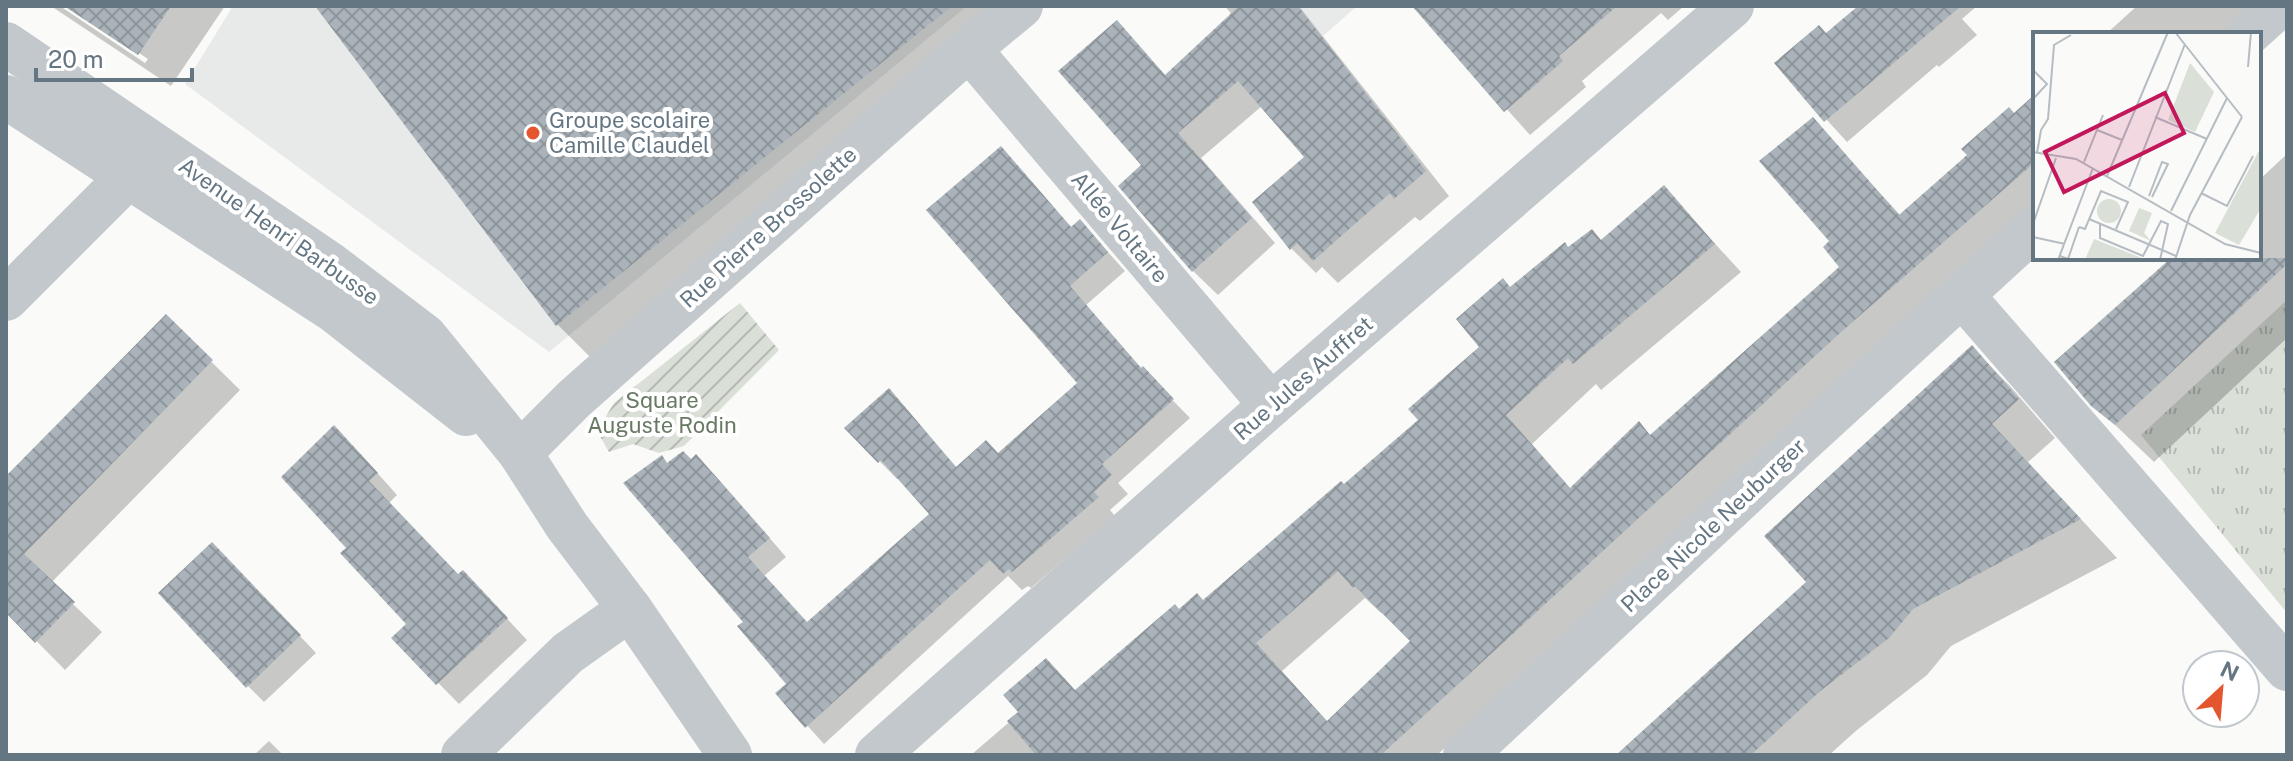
<svg xmlns="http://www.w3.org/2000/svg" width="2293" height="761" font-family="'Public Sans',sans-serif">
  <style>
    .built { fill: #e8e9e9 }
    .park { fill: url(#park-tufts) }
    .garden { fill: url(#garden-furrows) }
    .shadow { fill: #0003; fill-rule: evenodd }
    .building { fill: url(#building-cross-hatch); fill-rule: evenodd }
    .lines { fill: none; stroke-linecap: round; stroke-linejoin: round }
    .minor { stroke: #c3c8cc; stroke-width: 44 }
    .poi-dot { fill: #e4572e; stroke: #fff; stroke-width: 3 }
    .labels { text-anchor: middle; dominant-baseline: central; stroke-width: 8; stroke-linejoin: round; paint-order: stroke }
    .poi-label { font-size: 22px; fill: #657683; stroke: #fff; text-anchor: start }
    .street-label { font-size: 22px; fill: #657683; stroke: #fff }
    .park-label { font-size: 22px; fill: #687a64; stroke: #fff }
    .inset-road { fill: none; stroke: #b5bdc2; stroke-width: 2 }
    .view { fill: #c2185b; fill-opacity: 0.15; stroke: #c2185b; stroke-width: 4 }
    .inset-edge { fill: none; stroke: #657683; stroke-width: 4 }
  </style>
  <defs>
    <pattern id="park-tufts" width="24" height="20" patternUnits="userSpaceOnUse" patternTransform="scale(2)"><rect width="24" height="20" fill="#dadfd7"/><path d="M3 7l-1-3M5 7V3M7 7l1-3M15 17l-1-3M17 17v-4M19 17l1-3" fill="none" stroke="#b4b9b4"/></pattern>
    <pattern id="garden-furrows" width="10" height="10" patternUnits="userSpaceOnUse" patternTransform="scale(2)"><rect width="10" height="10" fill="#dadfd7"/><path d="M-1 1l2-2M0 10L10 0M9 11l2-2" fill="none" stroke="#b4b9b4"/></pattern>
    <pattern id="building-cross-hatch" width="8" height="8" patternUnits="userSpaceOnUse" patternTransform="scale(2)"><rect width="8" height="8" fill="#aab3b9"/><path d="M0 0l8 8M0 8l8-8" fill="none" stroke="#8e969c"/></pattern>
  </defs>
  <rect width="100%" height="100%" fill="#fafaf8"/>
  <g class="built">
    <polygon points="233,6 967,6 549,352 185,84"/>
    <polygon points="1299,6 1357,6 1323,36"/>
  </g>
  <polygon class="park" points="2287,300 2287,613 2141,435"/>
  <polygon class="garden" points="740,303 779,350 684,446 659,453 633,444 609,452 597,431 614,403"/>
  <g class="shadow">
    <polygon points="51,6 60,6 145,63 148,59 68,6 225,6 171,86"/>
    <polygon points="317,6 1024,6 590,357 558,325"/>
    <polygon points="1225,6 1299,6 1449,196 1420,221 1415,217 1338,283 1322,267 1316,273 1292,249 1255,203 1306,158 1262,106 1201,158 1275,243 1218,295 1193,271 1121,186 1144,166 1117,23 1166,76 1232,15"/>
    <polygon points="1414,6 1684,6 1668,20 1661,13 1582,81 1586,87 1530,135"/>
    <polygon points="1861,6 1977,6 1962,19 1977,35 1939,67 1937,65 1847,142 1776,64 1827,36"/>
    <polygon points="2137,6 2268,6 2237,34 2106,34"/>
    <path d="M2035,97V212L1867,360L1437,755H971L1021,712L1076,692L1179,612L1204,602L1345,487L1421,420L1482,347L1511,289L1569,249L1602,241L1664,188L1741,272L1601,390L1596,384L1532,444L1571,489L1639,424L1651,436L1842,267L1832,242L1813,120L1901,216ZM1365,598L1381,613L1384,611L1413,641L1328,723L1282,671Z"/>
    <polygon points="1001,149 1072,228 1080,221 1125,271 1086,305 1142,369 1190,418 1118,483 1128,494 1110,510 1115,516 1031,588 1028,586 1022,590 1008,576 824,744 778,693 788,684 746,622 662,458 668,464 691,462 714,474 786,557 764,576 808,624 932,515 899,478 897,479 847,428 889,391 958,469 999,455 1080,383"/>
    <polygon points="2287,154 2287,338 2154,462 2093,404 2174,258 2259,258 2259,180"/>
    <polygon points="166,317 240,390 51,583 102,632 65,670 6,610 6,479"/>
    <polygon points="1972,348 2010,386 2055,438 2028,462 2117,558 1951,646 1927,675 1857,730 1829,755 1619,755 1809,582"/>
    <polygon points="355,448 397,495 389,503 458,577 483,593 527,640 459,704 394,638 408,624 349,548"/>
    <polygon points="228,560 316,653 264,702 248,686"/>
    <polygon points="269,741 283,755 254,755"/>
  </g>
  <g class="building">
    <polygon points="64,6 171,6 138,55"/>
    <polygon points="315,6 952,6 556,326"/>
    <polygon points="1239,6 1298,6 1426,171 1394,199 1390,193 1313,261 1297,243 1290,250 1252,202 1304,157 1238,81 1178,133 1252,218 1192,272 1118,186 1141,165 1058,71 1117,20 1165,75"/>
    <polygon points="1412,6 1617,6 1559,56 1563,61 1504,112"/>
    <polygon points="1858,6 1961,6 1824,122 1774,63 1819,25 1826,33"/>
    <path d="M2035,94V162L1840,333L1381,755H1036L1007,721L1018,712L1003,695L1046,658L1075,690L1175,604L1179,609L1197,593L1203,600L1341,481L1344,484L1418,420L1408,409L1479,347L1456,319L1503,278L1510,287L1565,242L1568,247L1592,229L1601,240L1664,185L1715,244L1573,364L1568,358L1506,415L1570,488L1639,421L1650,435L1839,267L1823,247L1829,241L1759,161L1813,117L1899,215L1967,155L1961,149L2009,107L2014,113ZM1338,571L1353,588L1355,586L1410,641L1327,721L1256,643Z"/>
    <polygon points="1001,146 1071,227 1080,219 1108,252 1070,286 1141,368 1143,366 1174,399 1102,464 1112,475 1094,492 1099,497 1012,572 1009,569 1003,574 990,560 805,728 775,693 786,684 737,626 743,622 623,483 662,455 667,463 683,451 691,459 696,454 770,538 748,557 807,622 929,514 881,460 878,463 844,428 889,388 956,467 986,440 998,453 1077,383 926,210"/>
    <polygon points="2171,258 2287,258 2287,264 2115,425 2091,406 2054,362"/>
    <polygon points="166,314 213,360 24,554 75,602 35,643 6,613 6,476"/>
    <polygon points="1972,345 2019,399 1992,424 2081,519 1913,609 1889,638 1819,692 1751,755 1616,755 1806,582 1764,536"/>
    <polygon points="334,425 378,473 369,481 458,574 463,570 508,618 436,685 391,638 406,624 340,553 346,548 281,477"/>
    <polygon points="212,542 301,635 246,688 158,593"/>
  </g>
  <g class="lines">
    <g class="minor">
      <polyline points="2248,34 2279,6"/>
      <polyline points="6,44 330,264 425,336 520,453 567,526 630,609 730,755"/>
      <polyline points="969,49 1271,405"/>
      <polyline points="6,97 333,310 466,414"/>
      <polyline points="1962,295 2287,669"/>
      <polyline points="6,299 128,177"/>
      <polyline points="520,453 574,399 969,49 1021,6"/>
      <polyline points="463,755 568,653 630,609"/>
      <polyline points="877,755 1271,405 1732,6"/>
      <polyline points="1465,755 1798,445 2035,228"/>
    </g>
  </g>
  <circle class="poi-dot" cx="533" cy="133" r="8"/>
  <g class="labels">
    <g class="poi-label">
      <text x="549" y="120">Groupe scolaire<tspan x="549" dy="25">Camille Claudel</tspan></text>
    </g>
    <g class="street-label">
      <text transform="translate(768 227) rotate(-42)">Rue Pierre Brossolette</text>
      <text transform="translate(1120 227) rotate(50)">Allée Voltaire</text>
      <text transform="translate(279 231) rotate(35)">Avenue Henri Barbusse</text>
      <text transform="translate(1303 378) rotate(-41)">Rue Jules Auffret</text>
      <text transform="translate(1713 525) rotate(-43)">Place Nicole Neuburger</text>
    </g>
    <g class="park-label">
      <text x="662" y="400">Square<tspan x="662" dy="25">Auguste Rodin</tspan></text>
    </g>
  </g>
  <g transform="translate(2033 32)">
    <rect width="228" height="228" fill="#fafaf8"/>
    <path d="M157,31L181,60L162,100L135,88Z" fill="#dadfd7"/>
    <path d="M64 179a12 12 0 1 1 24 0a12 12 0 1 1-24 0ZM106,176L119,181L111,201L118,209L96,199ZM61,207L114,228H52Z" fill="#dadfd7"/>
    <path d="M228,115V176L206,213L182,201Z" fill="#dadfd7"/>
    <path class="inset-road" d="M142,0L209,85M215,35L218,0M0,38L14,52L0,67M122,85L174,107M64,98L89,108M0,120L43,127L192,212L228,221M4,121L8,98L15,87L21,13L38,3M51,130L70,83M74,144L135,0M96,155L152,12M168,161L194,174L220,124M116,164L129,130L135,132L119,165M138,179L194,66M56,187L143,224M67,191V206L110,224L128,189L135,192L127,228M0,192L23,126M46,195L52,197L68,159L95,170L83,197M0,205L32,212M27,224L35,227L46,195M25,228L60,136M142,228L157,183L209,85"/>
    <path class="view" d="M132,61L151,101L31,160L12,120Z"/>
    <rect width="228" height="228" class="inset-edge"/>
  </g>
  <rect width="2293" height="761" fill="none" stroke="#657683" stroke-width="16"/>
  <g transform="translate(2221 689) rotate(26)"><circle r="38" fill="#ffffff" stroke="#c1c8cd" stroke-width="2"/>
  <path d="M0-6L14 30L0 20L-14 30Z" fill="#e4572e"/>
  <text y="-12" font-size="22" font-weight="bold" text-anchor="middle" fill="#657683">N</text>
  </g>
  <path d="M36 68v12h156v-12" fill="none" stroke="#657683" stroke-width="4"/>
  <text x="48" y="68" font-size="24" fill="#657683" stroke="#ffffff" stroke-width="6" paint-order="stroke">20 m</text>
</svg>
